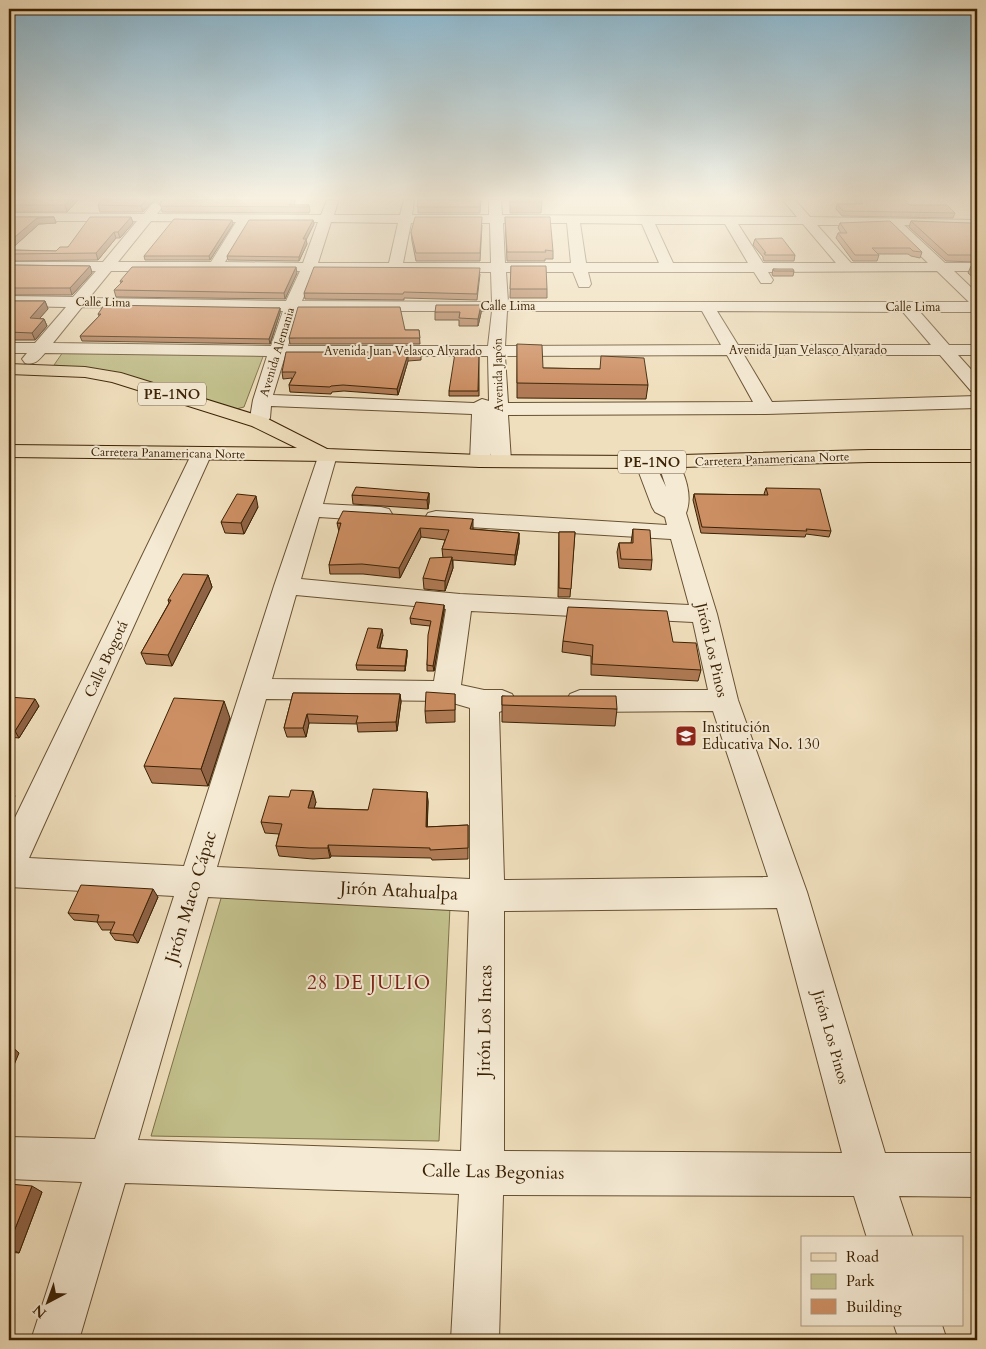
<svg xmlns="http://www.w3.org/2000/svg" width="986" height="1349" font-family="Cardo,serif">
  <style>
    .green { fill: #c2c08c; stroke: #7e7148 }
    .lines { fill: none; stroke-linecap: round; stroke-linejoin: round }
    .minor-casing { stroke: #685132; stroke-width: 2 }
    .major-casing { stroke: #3b2204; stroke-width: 2 }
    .minor { fill: #f5ead4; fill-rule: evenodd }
    .major { fill: #f0dfbd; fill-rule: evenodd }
    .wall { fill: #af7a55; stroke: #3b2204 }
    .shaded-wall { fill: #8f6345; stroke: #3b2204 }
    .building { fill: #cc8e63; stroke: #3b2204 }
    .labels { text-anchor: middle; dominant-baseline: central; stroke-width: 4; stroke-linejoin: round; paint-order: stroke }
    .far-street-label { font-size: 12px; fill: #3b2204; stroke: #f5ead4 }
    .shield { fill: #f5ead4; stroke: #735e42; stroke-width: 1 }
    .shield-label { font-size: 14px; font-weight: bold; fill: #3b2204 }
    .street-label { font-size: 15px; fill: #3b2204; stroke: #f5ead4 }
    .poi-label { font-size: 15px; fill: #3b2204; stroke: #f5ead4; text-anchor: start }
    .near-street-label { font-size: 18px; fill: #3b2204; stroke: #f5ead4 }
    .near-neighbourhood-label { font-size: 19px; letter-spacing: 1px; fill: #7a1f14; stroke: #f5ead4 }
  </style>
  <rect width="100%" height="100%" fill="#f0dfbd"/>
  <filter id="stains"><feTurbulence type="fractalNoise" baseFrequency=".004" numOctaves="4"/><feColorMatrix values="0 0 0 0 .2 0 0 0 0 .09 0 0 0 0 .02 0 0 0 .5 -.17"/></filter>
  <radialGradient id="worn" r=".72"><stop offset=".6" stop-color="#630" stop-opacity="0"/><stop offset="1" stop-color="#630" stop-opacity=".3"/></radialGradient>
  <g class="green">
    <polygon points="63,352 264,354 244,407 232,410 102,370 54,365"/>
    <polygon points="222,895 450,907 439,1141 151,1136"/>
  </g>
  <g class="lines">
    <g class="minor-casing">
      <g id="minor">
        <path d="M327,200L338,201L334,215H400L404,200H414L412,215H489V200H501L502,215L797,217L783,200H795L810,217L976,220L977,221V230L969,227L904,225L945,263H977V271H954L977,293V312H920L949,345H977V355H958L977,376V392L971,391L940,355H744L772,402L977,396V408L766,414L508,415L511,461L508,465L501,467L494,465L491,461L490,453V461L487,465L480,467L473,465L470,461L472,414L271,406L270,418L267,422L260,424L253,422L250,418L253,400L267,356L45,353C38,361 35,365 25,363L22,359L27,353H9V343H35L66,307L9,306V296L73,297L96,271L9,270V262H103L137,221H9V213L144,214L152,204L156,203L162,207L157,214L321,215ZM151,221L236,222L211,262H118ZM249,222H318L303,263L225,262ZM331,222L398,223L389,263H318ZM411,223H490L491,263H403ZM503,223H567L571,263H505ZM580,223L642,224L659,263H586ZM655,224H725L748,263H673ZM738,224H803L836,263H763ZM817,225H889L928,263H851ZM111,271H300L286,301L89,298ZM314,271L491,272L492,302L302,301ZM937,271L969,302H508L506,272H573L579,287H589L591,284L588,272H754L761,283H771L773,280L768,272ZM82,307L283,311L271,346L53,343ZM298,311H492L488,346H288ZM507,311H702L721,345L505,346ZM717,311L903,312L931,345H738ZM727,355L753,402L508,403L505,356ZM285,356H488L489,401L482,399L474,403L273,395Z"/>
        <polygon points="969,200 977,200 977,205"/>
        <path d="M202,447L209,449L212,453L29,858L184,866L274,586L320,451L327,449L334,451L337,455L323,504L381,507L389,509L392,514L389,519L381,521L319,517L301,579L460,594L689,605L671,539L436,525L428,523L425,518L428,513L436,511L667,525L665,517L655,512L652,507L635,462L638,458L645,456L652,458L666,487L658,462L661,458L668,456L675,458C685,472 693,496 686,513L717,614L738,700L807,892L885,1153H977V1197L899,1196L913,1238H867L854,1196L503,1195L499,1340H451L459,1194L125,1183L79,1340H31L82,1182L9,1179V1137L95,1139L174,896L9,887V830L192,453L195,449ZM296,595L446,609L434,681L272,679ZM471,611L693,622L708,690H580L570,694L566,701L570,708L580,712L713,711L768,877L504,880L499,712L512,708L516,701L512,694L502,690H484L461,685ZM266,699L446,701L470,708V879L217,867ZM208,897L469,911L461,1151L138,1140ZM777,908L842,1153L504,1151V911Z"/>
        <polygon points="894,1325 942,1325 947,1340 899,1340"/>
      </g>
    </g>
    <g class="major-casing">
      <polygon id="major" points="9,364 85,367 121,373 266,418 327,449 480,455 645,456 869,450 977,450 977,462 869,462 645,468 480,467 327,461 9,457 9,445 297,448 252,426 112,382 85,377 9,374"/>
    </g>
    <use href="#minor" class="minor"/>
    <use href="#major" class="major"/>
  </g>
  <g class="wall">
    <polygon points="9,200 78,200 67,212 9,212"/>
    <polygon points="102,200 296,200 293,205 309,205 310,211 309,213 162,212 161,205 156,201 151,203 143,212 100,212 98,205"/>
    <polygon points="418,200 481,200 480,213 418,213"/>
    <polygon points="510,200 542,202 541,213 510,213"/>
    <polygon points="854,200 905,200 909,205 955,213 953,218 842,216 836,209 837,204 857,204"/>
    <polygon points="9,217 54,217 56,223 39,224 10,250 56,251 68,247 131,217 133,223 120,238 116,238 98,260 9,261"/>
    <polygon points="505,217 553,251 553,259 545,259 545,261 507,261"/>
    <polygon points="313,220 314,224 306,240 307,244 299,261 228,260 227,256"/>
    <polygon points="911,221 977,225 977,262 946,261 909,227"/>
    <polygon points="840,223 922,252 920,258 911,256 908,254 877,254 879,255 877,261 853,261 836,238 838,233 841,233 838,228"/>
    <polygon points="233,224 210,260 145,260 144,256"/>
    <polygon points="482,225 480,261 416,261 412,241 411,232"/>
    <polygon points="755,239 795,255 794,261 764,261 763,259 763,257 753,245"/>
    <polygon points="9,265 90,266 92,273 72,295 9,295"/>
    <polygon points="511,266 547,289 547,298 510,298"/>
    <polygon points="971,266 977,266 977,281 968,273"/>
    <polygon points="773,269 794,271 793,276 773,276 772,274"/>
    <polygon points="297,273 285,299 116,297 114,290 121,283 120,281"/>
    <polygon points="480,274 477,300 404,298 404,300 305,299 304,293"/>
    <polygon points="9,301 45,301 48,309 39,318 44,319 47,326 35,340 9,340"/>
    <polygon points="481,305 481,313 478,326 459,326 459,320 435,320 435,312"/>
    <polygon points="280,308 280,313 270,344 82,341 80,336 99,316 98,314"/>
    <polygon points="405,330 419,330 420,344 290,344 289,338"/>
    <polygon points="517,344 543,368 600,369 648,385 646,399 517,398"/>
    <polygon points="421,352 421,360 408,361 398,395 344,391 332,392 331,394 290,392 289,385 292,378 283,379 282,372"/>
    <polygon points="479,353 479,396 449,396 449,391"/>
    <polygon points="766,488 831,531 829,537 806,534 805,537 701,533 693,500 694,494 765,495 764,494"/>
    <polygon points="429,493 429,502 428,509 353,504 352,495"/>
    <polygon points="258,507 244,534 225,533 221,522"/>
    <polygon points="337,523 473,529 519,533 519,543 515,565 453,560 453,568 445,591 424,589 423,578 443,558 442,549 445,540 421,537 400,578 363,574 330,574 329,565 339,532"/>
    <polygon points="633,529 652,560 651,570 619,568 617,552 619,543 631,543"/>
    <polygon points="559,532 575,532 570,597 558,597"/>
    <polygon points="208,575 212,587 172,666 146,664 141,653 169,603 168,600"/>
    <polygon points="444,605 444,611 434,671 427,671 427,665 430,626 411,624 410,618"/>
    <polygon points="383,635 380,648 407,650 407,656 405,671 357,670 356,665"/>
    <polygon points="563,641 673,642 701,670 698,681 591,675 591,656 562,652"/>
    <polygon points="293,693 400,694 401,702 397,731 358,732 357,724 309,723 306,737 287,737 284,728"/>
    <polygon points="455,694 455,722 426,723 425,711"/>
    <polygon points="502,696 617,709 615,726 502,722"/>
    <polygon points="9,697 39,706 19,738 9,737"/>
    <polygon points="230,718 208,786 152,783 144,766"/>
    <polygon points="427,792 428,802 427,827 468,825 468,859 432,860 431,858 331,856 330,858 313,859 279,856 276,846 279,834 265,833 261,822 316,802 314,808 368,810"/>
    <polygon points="158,897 138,943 115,940 110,933 111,930 102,930 97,922 74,920 68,913"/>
    <polygon points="9,1184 42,1192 19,1253 9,1252"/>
  </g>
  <g class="shaded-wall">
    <polygon points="70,200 78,200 67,212 65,205"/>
    <polygon points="146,200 155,200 156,201 151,203 143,212 141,206"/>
    <polygon points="292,200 296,200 293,207 289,205"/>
    <polygon points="54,217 56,223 39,224 9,251 9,242 37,218"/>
    <polygon points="131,217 133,223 120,238 118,232"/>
    <polygon points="232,220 233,224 210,260 209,256"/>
    <polygon points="313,220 314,224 306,240 307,244 299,261 299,257 303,239"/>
    <polygon points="114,232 116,238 98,260 96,253"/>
    <polygon points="90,266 92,273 72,295 70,288"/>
    <polygon points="296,267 297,273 285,299 284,293"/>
    <polygon points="45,301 48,309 33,326 30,318"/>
    <polygon points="481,305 481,313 478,326 478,319"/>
    <polygon points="280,308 280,313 270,344 269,339"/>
    <polygon points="44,319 47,326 35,340 32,333"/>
    <polygon points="408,354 408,361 398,395 397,389"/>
    <polygon points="429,493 429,502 428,509 427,500"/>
    <polygon points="256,496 258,507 244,534 241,523"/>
    <polygon points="473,519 473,529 470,539 470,529"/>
    <polygon points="420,528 421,537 400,578 399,568"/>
    <polygon points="519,533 519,543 515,565 515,555"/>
    <polygon points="452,557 453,568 445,591 445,581"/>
    <polygon points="208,575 212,587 172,666 168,655"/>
    <polygon points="444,605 444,611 434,671 433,666"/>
    <polygon points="382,629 383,635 378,654 377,648"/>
    <polygon points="407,650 407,656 405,671 405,666"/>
    <polygon points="400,694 401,702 397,731 396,722"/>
    <polygon points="35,699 39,706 19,738 15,731"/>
    <polygon points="224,701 230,718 208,786 201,769"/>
    <polygon points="307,714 309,723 306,737 303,728"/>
    <polygon points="9,787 15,796 9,807"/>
    <polygon points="313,791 316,802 311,819 308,808"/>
    <polygon points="427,792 428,802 427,838 426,827"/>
    <polygon points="328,845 331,856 330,858 328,848"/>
    <polygon points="153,889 158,897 138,943 133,935"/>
    <polygon points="9,1044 19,1053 9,1077"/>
    <polygon points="32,1186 42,1192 19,1253 9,1248 9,1244"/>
  </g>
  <g class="building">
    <polygon points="9,200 70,200 65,205 9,205"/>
    <polygon points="102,200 146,200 141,206 98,205"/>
    <polygon points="161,200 292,200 289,205 309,205 308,207 160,206 162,200"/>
    <polygon points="418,200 480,200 480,207 417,207"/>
    <polygon points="510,200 541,200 542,202 510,202"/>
    <polygon points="860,200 905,200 909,205 947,205 955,213 843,211 837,204 863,204"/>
    <polygon points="9,217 54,217 37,218 9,242"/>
    <polygon points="90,217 131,217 118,232 114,232 96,253 9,254 9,250 56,251 60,247 68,247"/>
    <polygon points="415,217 482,217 480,253 416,253 411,232"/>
    <polygon points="505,217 550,217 553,251 545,250 546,252 507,252"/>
    <polygon points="174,219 232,220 209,256 144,256"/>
    <polygon points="249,220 313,220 303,239 306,239 299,257 227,256"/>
    <polygon points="890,221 922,252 913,251 910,248 872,248 879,255 855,255 838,233 847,233 840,223"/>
    <polygon points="911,221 971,223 977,225 977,255 948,255"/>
    <polygon points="782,238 795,255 765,255 764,253 766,253 755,239"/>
    <polygon points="9,265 90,266 70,288 9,288"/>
    <polygon points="511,266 546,266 547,289 510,289"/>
    <polygon points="971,266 977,266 977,272"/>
    <polygon points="132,267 296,267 284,293 114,290 123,281 120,281"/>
    <polygon points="314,267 480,268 477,294 404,292 403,294 304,293"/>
    <polygon points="773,269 793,269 794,271 774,271"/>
    <polygon points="9,301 45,301 30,318 44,319 32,333 9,332"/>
    <polygon points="104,305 280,308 269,339 80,336 101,314 98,314"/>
    <polygon points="436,305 481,305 478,319 459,318 460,312 435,312"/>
    <polygon points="298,307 400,307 405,330 419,330 420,338 289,338"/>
    <polygon points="517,344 542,345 543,368 600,369 601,356 644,358 648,385 517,383"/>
    <polygon points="286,352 421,352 421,354 408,354 397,389 343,385 331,386 330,387 289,385 296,372 282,372"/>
    <polygon points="455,353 479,353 478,391 449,391"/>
    <polygon points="356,487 429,493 427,500 352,495"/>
    <polygon points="766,488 820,489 831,531 806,529 807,531 702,527 694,494 768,495"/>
    <polygon points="237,494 256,496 241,523 221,522"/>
    <polygon points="343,511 473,519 470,529 519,533 515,555 442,549 449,530 420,528 399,568 362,564 329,565 341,523 337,523"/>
    <polygon points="633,529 650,530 652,560 621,559 619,543 633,543"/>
    <polygon points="559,532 575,532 571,589 559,588"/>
    <polygon points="452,557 445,581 423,578 430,558"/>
    <polygon points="183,574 208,575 168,655 141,653 171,600 168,600"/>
    <polygon points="416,602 444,605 433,666 427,665 428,635 431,621 410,618"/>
    <polygon points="568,607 667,611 673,642 696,643 701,670 592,664 593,645 563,641"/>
    <polygon points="368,628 382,629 377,648 407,650 405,666 356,665"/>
    <polygon points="426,692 455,694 455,710 425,711"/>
    <polygon points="293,693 400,694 396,722 356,723 358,716 307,714 303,728 284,728"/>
    <polygon points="502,696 616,696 617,709 502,705"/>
    <polygon points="9,697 35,699 15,731 9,730"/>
    <polygon points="174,698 224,701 201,769 144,766"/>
    <polygon points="373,789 427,792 426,827 468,825 468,848 430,850 430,848 328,845 328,848 310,848 276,846 282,824 261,822 269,796 289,797 291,790 313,791 308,808 368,810"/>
    <polygon points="81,885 153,889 133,935 110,933 115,922 97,922 99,915 68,913"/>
    <polygon points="9,1184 32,1186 9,1244"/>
  </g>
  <linearGradient id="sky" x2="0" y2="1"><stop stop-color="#89b8d2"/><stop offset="0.51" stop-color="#f8f1e1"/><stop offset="1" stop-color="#f8f1e1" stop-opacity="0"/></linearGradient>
  <rect width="986" height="389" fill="url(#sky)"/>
  <defs>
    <g id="school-square" transform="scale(1.125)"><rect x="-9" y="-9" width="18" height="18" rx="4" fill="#8f2418" stroke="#f5ead4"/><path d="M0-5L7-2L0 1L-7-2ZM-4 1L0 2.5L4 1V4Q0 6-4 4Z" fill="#fff"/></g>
  </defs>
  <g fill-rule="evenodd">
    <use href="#school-square" x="686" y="736"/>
  </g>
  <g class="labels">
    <g class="far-street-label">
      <text transform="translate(103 302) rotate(1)">Calle Lima</text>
      <text x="508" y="306">Calle Lima</text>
      <text x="913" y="307">Calle Lima</text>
      <text x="808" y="350">Avenida Juan Velasco Alvarado</text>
      <text x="403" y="351">Avenida Juan Velasco Alvarado</text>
      <text transform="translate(277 352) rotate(-73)">Avenida Alemania</text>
      <text transform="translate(498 375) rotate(-91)">Avenida Japón</text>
      <text transform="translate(168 453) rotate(1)">Carretera Panamericana Norte</text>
      <text transform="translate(772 459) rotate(-2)">Carretera Panamericana Norte</text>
    </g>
    <g class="shield">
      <rect x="138" y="382.5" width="68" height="23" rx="4"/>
      <rect x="618" y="450.5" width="68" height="23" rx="4"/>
    </g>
    <g class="shield-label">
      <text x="172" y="394">PE-1NO</text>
      <text x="652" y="462">PE-1NO</text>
    </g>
    <g class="street-label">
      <text transform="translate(712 650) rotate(77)">Jirón Los Pinos</text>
      <text transform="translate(106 659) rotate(-65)">Calle Bogotá</text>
      <text transform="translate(831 1037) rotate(74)">Jirón Los Pinos</text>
    </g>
    <g class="poi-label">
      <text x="702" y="727">Institución<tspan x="702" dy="17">Educativa No. 130</tspan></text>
    </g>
    <g class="near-street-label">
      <text transform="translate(399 891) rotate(3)">Jirón Atahualpa</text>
      <text transform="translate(191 897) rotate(-73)">Jirón Maco Cápac</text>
      <text transform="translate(485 1021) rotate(-89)">Jirón Los Incas</text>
      <text transform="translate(493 1172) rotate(1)">Calle Las Begonias</text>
    </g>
    <g class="near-neighbourhood-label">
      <text x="369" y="983">28 DE JULIO</text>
    </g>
  </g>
  <rect width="986" height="1349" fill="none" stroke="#f0dfbd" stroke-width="30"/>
  <rect x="10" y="10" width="966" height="1329" fill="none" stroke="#3b2204" stroke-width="2.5"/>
  <rect x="15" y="15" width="956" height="1319" fill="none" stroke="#3b2204"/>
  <rect x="801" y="1236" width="162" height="90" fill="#f5ead4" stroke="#ab9a81"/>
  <rect x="811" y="1253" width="25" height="8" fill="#f0dfbd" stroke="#ab9a81"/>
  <text x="846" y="1262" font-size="15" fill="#3b2204">Road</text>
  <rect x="811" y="1274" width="25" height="15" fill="#c2c08c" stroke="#ab9a81"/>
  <text x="846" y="1286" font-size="15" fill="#3b2204">Park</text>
  <rect x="811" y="1299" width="25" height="15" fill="#cc8e63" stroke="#ab9a81"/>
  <text x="846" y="1312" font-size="15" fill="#3b2204">Building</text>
  <g transform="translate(48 1302) rotate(221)" stroke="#f5ead4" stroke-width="4" paint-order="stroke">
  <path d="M0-4L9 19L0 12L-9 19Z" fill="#3b2204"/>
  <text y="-8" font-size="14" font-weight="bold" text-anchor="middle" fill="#3b2204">N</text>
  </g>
  <rect width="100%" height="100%" filter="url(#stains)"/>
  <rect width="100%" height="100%" fill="url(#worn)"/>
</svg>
